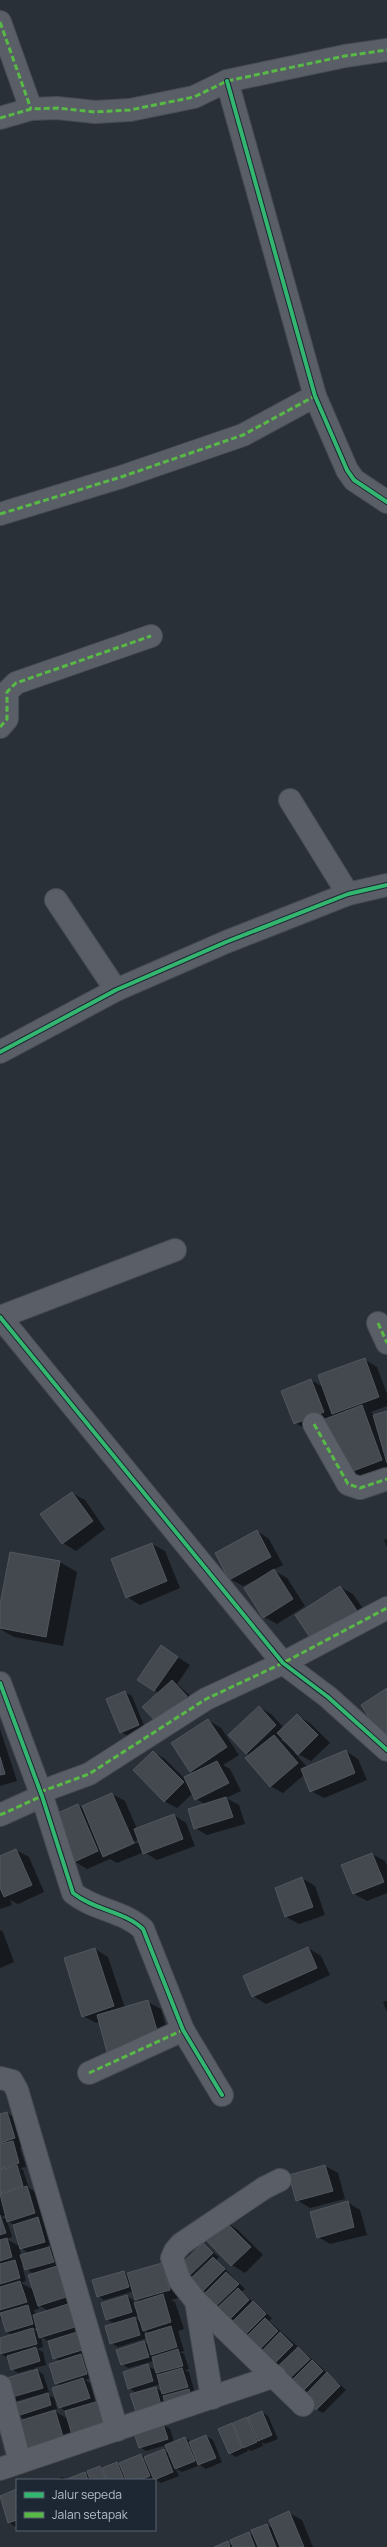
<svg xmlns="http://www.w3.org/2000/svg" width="387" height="2547" font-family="Manrope,sans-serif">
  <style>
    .shadow { fill: #0007; fill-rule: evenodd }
    .building { fill: #444950; stroke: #52575f }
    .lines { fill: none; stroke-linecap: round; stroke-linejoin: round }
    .street-casing { stroke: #484c53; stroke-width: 24 }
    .street { stroke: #5a5e66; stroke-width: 22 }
    .quiet { stroke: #58b947; stroke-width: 3; stroke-dasharray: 6 3; stroke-linecap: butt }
    .cycleway-casing { stroke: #1d2633; stroke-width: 6 }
    .cycleway { stroke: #33b770; stroke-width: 4 }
  </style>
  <rect width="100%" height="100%" fill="#2a3038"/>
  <g class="shadow">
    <polygon points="364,1359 377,1367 387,1394 387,1406 371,1412 375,1415 387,1412 387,1470 359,1480 346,1473 328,1422 308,1430 295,1423 311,1380 323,1387"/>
    <polygon points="72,1493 85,1500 105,1529 76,1551 63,1543"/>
    <polygon points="257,1531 269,1539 283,1565 273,1570 287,1578 305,1606 277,1624 264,1617 263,1576 243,1586 230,1579"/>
    <polygon points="387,1539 387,1547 384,1540"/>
    <polygon points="152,1544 165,1551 180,1588 140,1605 127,1597"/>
    <polygon points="60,1562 77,1572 63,1646 14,1637 0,1629 0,1611"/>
    <polygon points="340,1587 353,1594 372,1622 315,1644"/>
    <polygon points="162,1647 190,1665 177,1684 199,1704 171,1730 159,1693 139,1680"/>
    <polygon points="125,1692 132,1696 145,1728 128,1736 121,1732"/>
    <path d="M259,1707L271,1714L284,1728L297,1715L310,1723L330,1743L311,1761L294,1752L307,1767L346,1751L358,1759L367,1780L324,1798L311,1791L304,1775L283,1793L270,1786L250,1755L246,1753ZM283,1738L287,1744L281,1740Z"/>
    <polygon points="208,1720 221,1728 239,1755 223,1765 230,1769 241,1791 226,1798 239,1805 245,1824 207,1835 195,1828 205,1804 196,1799 193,1793 177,1808 164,1801 153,1752 165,1759 184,1778 194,1773 191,1771"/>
    <polygon points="0,1729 17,1781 0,1786"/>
    <path d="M112,1794L125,1801L137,1829L174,1815L186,1823L195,1846L157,1860L144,1852L117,1863L110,1859L87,1869L74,1861L78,1805L84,1809ZM138,1840L139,1842L111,1854V1852Z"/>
    <polygon points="16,1850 29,1857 44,1892 18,1904 10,1900 12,1905 0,1909 0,1857"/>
    <polygon points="372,1854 385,1861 387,1866 387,1893 367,1901 354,1894"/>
    <polygon points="302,1878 315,1886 325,1915 299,1924 286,1917"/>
    <polygon points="0,1930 3,1932 14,1962 0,1968"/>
    <polygon points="308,1948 321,1956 330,1975 266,2004 253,1996"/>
    <polygon points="95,1949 108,1957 125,2008 148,2002 161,2009 171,2044 121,2059 108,2052 100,2022 96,2023 83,2016"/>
    <polygon points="387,2001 387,2012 383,2002"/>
    <path d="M7,2113L19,2120L27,2145L20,2147L26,2167L20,2168L23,2170L29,2188L39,2194L51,2245L47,2246L56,2252L60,2265L55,2266L69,2275L88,2353L82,2355L87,2359L93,2377L85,2380L90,2383L96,2403L77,2450L17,2415L48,2395L54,2398L57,2409L53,2410L68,2419L67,2412L59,2407L61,2386L56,2383L60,2361L54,2358L50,2342L41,2337L43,2347L37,2349L43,2352L46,2365L34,2368L43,2374L49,2392L17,2401L10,2397L32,2369L18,2373L12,2369L8,2358L1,2354L0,2350V2339L13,2335L6,2332L3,2320L0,2319V2195L4,2194L0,2192V2115ZM6,2215L7,2220L1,2217ZM7,2221L14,2225L21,2247L6,2239L12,2237ZM19,2247L30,2254L22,2256ZM24,2264L26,2269L34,2274V2290L21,2283L26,2281L22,2265ZM38,2305L49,2311L36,2315L34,2310L39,2309ZM38,2328L39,2333L33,2329Z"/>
    <polygon points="325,2166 338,2173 345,2199 310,2208 297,2200 290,2175"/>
    <polygon points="347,2202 360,2210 367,2235 330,2244 318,2237"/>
    <polygon points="226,2222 238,2230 263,2255 245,2273 232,2265 207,2240"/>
    <polygon points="203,2244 219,2257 216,2260 245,2289 241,2292 272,2318 269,2321 346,2390 323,2413 316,2409 188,2277"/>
    <path d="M162,2264L175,2271L182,2297L171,2300L175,2302L184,2329L178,2331L184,2351L180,2352L184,2354L189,2369L185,2370L189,2372L194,2390L192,2391L196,2393L143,2416L156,2388L162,2392L160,2384L135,2392L129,2388L148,2366L157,2371L154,2361L128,2368L122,2364L144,2342L150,2346L147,2338L118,2347L111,2343L115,2324L106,2319L127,2296L133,2300L134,2304L141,2302L136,2299L134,2291L104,2300L98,2296L124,2272L128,2274ZM139,2316L141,2322L133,2317ZM144,2330L149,2333L145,2335ZM155,2371L161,2375L157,2377Z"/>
    <polygon points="262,2412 268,2416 278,2439 265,2444 262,2442 263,2446 251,2451 247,2449 248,2451 236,2457 229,2453 232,2424 236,2426 247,2418 250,2420"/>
    <polygon points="163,2425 170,2429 174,2442 185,2438 192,2442 206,2436 213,2440 222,2462 206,2469 200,2465 182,2472 176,2469 179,2476 161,2483 156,2480 69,2480 84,2473 90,2476 88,2472 117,2463 121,2466 141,2455 146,2457 164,2450 169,2454 166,2445 146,2451 140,2447"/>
    <polygon points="62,2477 67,2480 56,2480"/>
    <polygon points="16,2490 17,2526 16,2527 9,2523 0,2497"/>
    <polygon points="289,2513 302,2520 313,2547 216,2547 227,2543 234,2546 249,2533 255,2537 267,2525 274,2529"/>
  </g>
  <g class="building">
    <polygon points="365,1358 379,1397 332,1414 318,1375"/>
    <polygon points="311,1379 324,1412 294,1424 281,1391"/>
    <polygon points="362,1405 382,1460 345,1474 325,1419"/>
    <polygon points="387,1411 387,1463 373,1415"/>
    <polygon points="72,1492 93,1521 62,1544 40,1514"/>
    <polygon points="257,1530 271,1557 229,1580 215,1553"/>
    <polygon points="152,1543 167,1581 126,1598 111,1559"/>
    <polygon points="10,1552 60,1561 46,1637 0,1628 0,1605"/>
    <polygon points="274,1569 293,1599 263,1618 244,1588"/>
    <polygon points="340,1586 360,1615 315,1645 295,1615"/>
    <polygon points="161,1645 178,1657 154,1691 137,1680"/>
    <polygon points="172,1680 187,1696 158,1724 142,1707"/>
    <polygon points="387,1688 387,1746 361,1705"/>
    <polygon points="125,1691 139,1725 120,1733 106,1699"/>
    <polygon points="259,1706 276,1725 246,1754 228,1735"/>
    <polygon points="297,1714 318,1735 298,1755 277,1733"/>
    <polygon points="208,1719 227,1747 190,1772 171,1743"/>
    <polygon points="274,1735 298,1763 270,1787 245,1758"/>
    <polygon points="346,1750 355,1773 310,1792 301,1769"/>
    <polygon points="153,1751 184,1782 164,1802 133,1770"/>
    <polygon points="0,1757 5,1774 0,1775"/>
    <polygon points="217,1761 229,1783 195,1800 184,1777"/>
    <polygon points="112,1793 134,1843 103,1857 82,1806"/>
    <polygon points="226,1797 233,1817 194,1829 188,1809"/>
    <polygon points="78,1804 98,1851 74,1862 53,1815"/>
    <polygon points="174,1814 183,1839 143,1854 134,1829"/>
    <polygon points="16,1849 32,1885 4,1897 0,1888 0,1856"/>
    <polygon points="372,1853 384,1882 353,1894 341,1865"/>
    <polygon points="302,1877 313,1907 285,1917 275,1888"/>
    <polygon points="308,1947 317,1968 252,1997 243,1976"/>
    <polygon points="95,1948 114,2006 82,2017 64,1958"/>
    <polygon points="148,2000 159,2037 107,2052 97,2015"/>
    <polygon points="7,2112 15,2138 0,2143 0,2114"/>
    <polygon points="13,2141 19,2163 0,2169 0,2144"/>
    <polygon points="17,2165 23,2186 0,2193 0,2170"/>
    <polygon points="325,2165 333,2191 296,2201 289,2175"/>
    <polygon points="27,2186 35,2213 7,2222 0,2194"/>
    <polygon points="348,2201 354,2227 317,2238 310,2212"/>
    <polygon points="0,2215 6,2233 0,2235"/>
    <polygon points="38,2217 45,2242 20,2249 13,2225"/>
    <polygon points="225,2221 251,2247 231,2266 206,2240"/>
    <polygon points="7,2238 12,2257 0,2261 0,2240"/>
    <polygon points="203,2243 213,2253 188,2277 178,2267"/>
    <polygon points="49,2247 54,2262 25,2270 20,2255"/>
    <polygon points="213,2257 225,2269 202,2292 189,2280"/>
    <polygon points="15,2260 20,2278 0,2284 0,2264"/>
    <polygon points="162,2263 170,2290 135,2300 127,2273"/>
    <polygon points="57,2266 66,2297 38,2306 28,2275"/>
    <polygon points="124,2271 129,2287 97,2297 92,2280"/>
    <polygon points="226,2272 239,2284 214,2308 202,2296"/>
    <polygon points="20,2281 27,2302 0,2310 0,2287"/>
    <polygon points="238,2288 249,2300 228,2321 216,2309"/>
    <polygon points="163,2294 171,2322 143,2331 134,2303"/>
    <polygon points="127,2295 132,2312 106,2320 101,2303"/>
    <polygon points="253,2301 266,2314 242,2338 229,2325"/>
    <polygon points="68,2304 75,2327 39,2338 33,2315"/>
    <polygon points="28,2305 33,2324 6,2332 0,2313"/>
    <polygon points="135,2317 140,2335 110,2344 105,2326"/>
    <polygon points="265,2318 278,2331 256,2353 243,2340"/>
    <polygon points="171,2326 177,2347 151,2355 145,2334"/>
    <polygon points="33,2328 37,2344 0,2354 0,2338"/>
    <polygon points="77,2332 82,2350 53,2359 48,2341"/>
    <polygon points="280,2332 293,2345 271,2367 258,2355"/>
    <polygon points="144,2341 149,2357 121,2365 116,2350"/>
    <polygon points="36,2347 40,2361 11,2370 7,2356"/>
    <polygon points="298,2347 310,2359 285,2383 273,2371"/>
    <polygon points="178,2349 183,2366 156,2373 152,2357"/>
    <polygon points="81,2354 87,2374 55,2384 49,2364"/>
    <polygon points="312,2360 323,2371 301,2393 290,2382"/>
    <polygon points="148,2364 153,2381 128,2389 123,2372"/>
    <polygon points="182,2368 188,2387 162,2394 157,2375"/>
    <polygon points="37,2369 43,2388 9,2398 4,2379"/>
    <polygon points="327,2372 340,2386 316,2410 303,2397"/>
    <polygon points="83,2378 90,2398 59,2408 52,2388"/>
    <polygon points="156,2387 161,2405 136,2412 130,2394"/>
    <polygon points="189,2389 193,2403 167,2411 163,2396"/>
    <polygon points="48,2393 51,2405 17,2416 13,2404"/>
    <polygon points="99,2401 106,2425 72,2435 65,2411"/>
    <polygon points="55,2410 65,2443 29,2454 19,2421"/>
    <polygon points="262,2411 272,2435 258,2441 248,2417"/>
    <polygon points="247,2417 257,2442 243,2448 233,2423"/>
    <polygon points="232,2423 242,2448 229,2454 218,2429"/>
    <polygon points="163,2424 168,2439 139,2448 134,2433"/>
    <polygon points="206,2435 216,2458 198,2465 189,2442"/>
    <polygon points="185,2437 195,2461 175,2469 165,2445"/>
    <polygon points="164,2449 173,2472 154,2480 144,2457"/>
    <polygon points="141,2454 150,2476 139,2480 126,2480 119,2463"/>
    <polygon points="117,2462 124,2480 107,2480 102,2468"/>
    <polygon points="100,2466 106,2480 90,2480 87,2471"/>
    <polygon points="85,2472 88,2480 68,2480 67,2479"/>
    <polygon points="17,2489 17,2520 8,2523 0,2496"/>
    <polygon points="289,2511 304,2547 280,2547 269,2520"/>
    <polygon points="267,2524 276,2547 258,2547 251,2530"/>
    <polygon points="249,2532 255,2547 233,2547 230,2540"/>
    <polygon points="228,2541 230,2547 214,2547"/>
  </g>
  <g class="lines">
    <g class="street-casing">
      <g id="street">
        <polyline points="0,22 31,109"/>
        <polyline points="227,81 315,396 347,470 354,480 387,502"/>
        <polyline points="0,118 31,109 57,108 95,112 130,110 194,97 227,81 345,56 387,50"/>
        <polyline points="0,514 121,477 243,435 315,396"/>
        <polyline points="0,727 7,719 7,692 16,683 151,636"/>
        <polyline points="290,800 348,894"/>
        <polyline points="56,900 116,990"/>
        <polyline points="0,1052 116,990 226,942 348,894 387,885"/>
        <polyline points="0,1317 283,1663 328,1697 387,1750"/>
        <polyline points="0,1317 175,1250"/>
        <polyline points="378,1323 387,1343"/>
        <polyline points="314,1424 348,1484 360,1488 387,1479"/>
        <path d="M0,1683L42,1796L73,1893C94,1910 124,1911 143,1929L183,2030L222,2095"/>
        <polyline points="40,1792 89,1774 206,1699 283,1663 387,1608"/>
        <polyline points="0,1815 42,1796"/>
        <polyline points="89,2073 183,2030"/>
        <polyline points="0,2078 12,2081 17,2090 117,2430"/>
        <polyline points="280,2180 264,2188 181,2244 175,2251 172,2258 180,2281 196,2301 303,2405"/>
        <polyline points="196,2301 212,2398"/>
        <polyline points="0,2386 20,2462"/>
        <polyline points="0,2469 275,2376"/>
      </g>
    </g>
    <use href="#street" class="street"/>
    <g class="quiet">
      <polyline points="0,22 31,109"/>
      <polyline points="0,118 31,109 57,108 95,112 130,110 194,97 227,81 345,56 387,50"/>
      <polyline points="0,514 121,477 243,435 315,396"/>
      <polyline points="0,727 7,719 7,692 16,683 151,636"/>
      <polyline points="378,1323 387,1343"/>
      <polyline points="314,1424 348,1484 360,1488 387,1479"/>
      <polyline points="40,1792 89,1774 206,1699 283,1663 387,1608"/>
      <polyline points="0,1815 42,1796"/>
      <polyline points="89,2073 183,2030"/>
    </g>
    <g class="cycleway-casing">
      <g id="cycleway">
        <polyline points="227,81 315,396 347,470 354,480 387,502"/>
        <polyline points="0,1052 116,990 226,942 348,894 387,885"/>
        <polyline points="0,1317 283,1663 328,1697 387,1750"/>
        <path d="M0,1683L42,1796L73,1893C94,1910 124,1911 143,1929L183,2030L222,2095"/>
      </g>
    </g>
    <use href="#cycleway" class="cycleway"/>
  </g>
  <rect x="16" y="2479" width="140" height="52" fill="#1d2633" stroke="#59626f"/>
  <rect x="24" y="2492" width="20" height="6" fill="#33b770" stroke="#59626f"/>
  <text x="52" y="2499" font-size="12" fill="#b4bcc9">Jalur sepeda</text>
  <rect x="24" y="2512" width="20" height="6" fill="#58b947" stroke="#59626f"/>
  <text x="52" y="2519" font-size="12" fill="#b4bcc9">Jalan setapak</text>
</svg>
